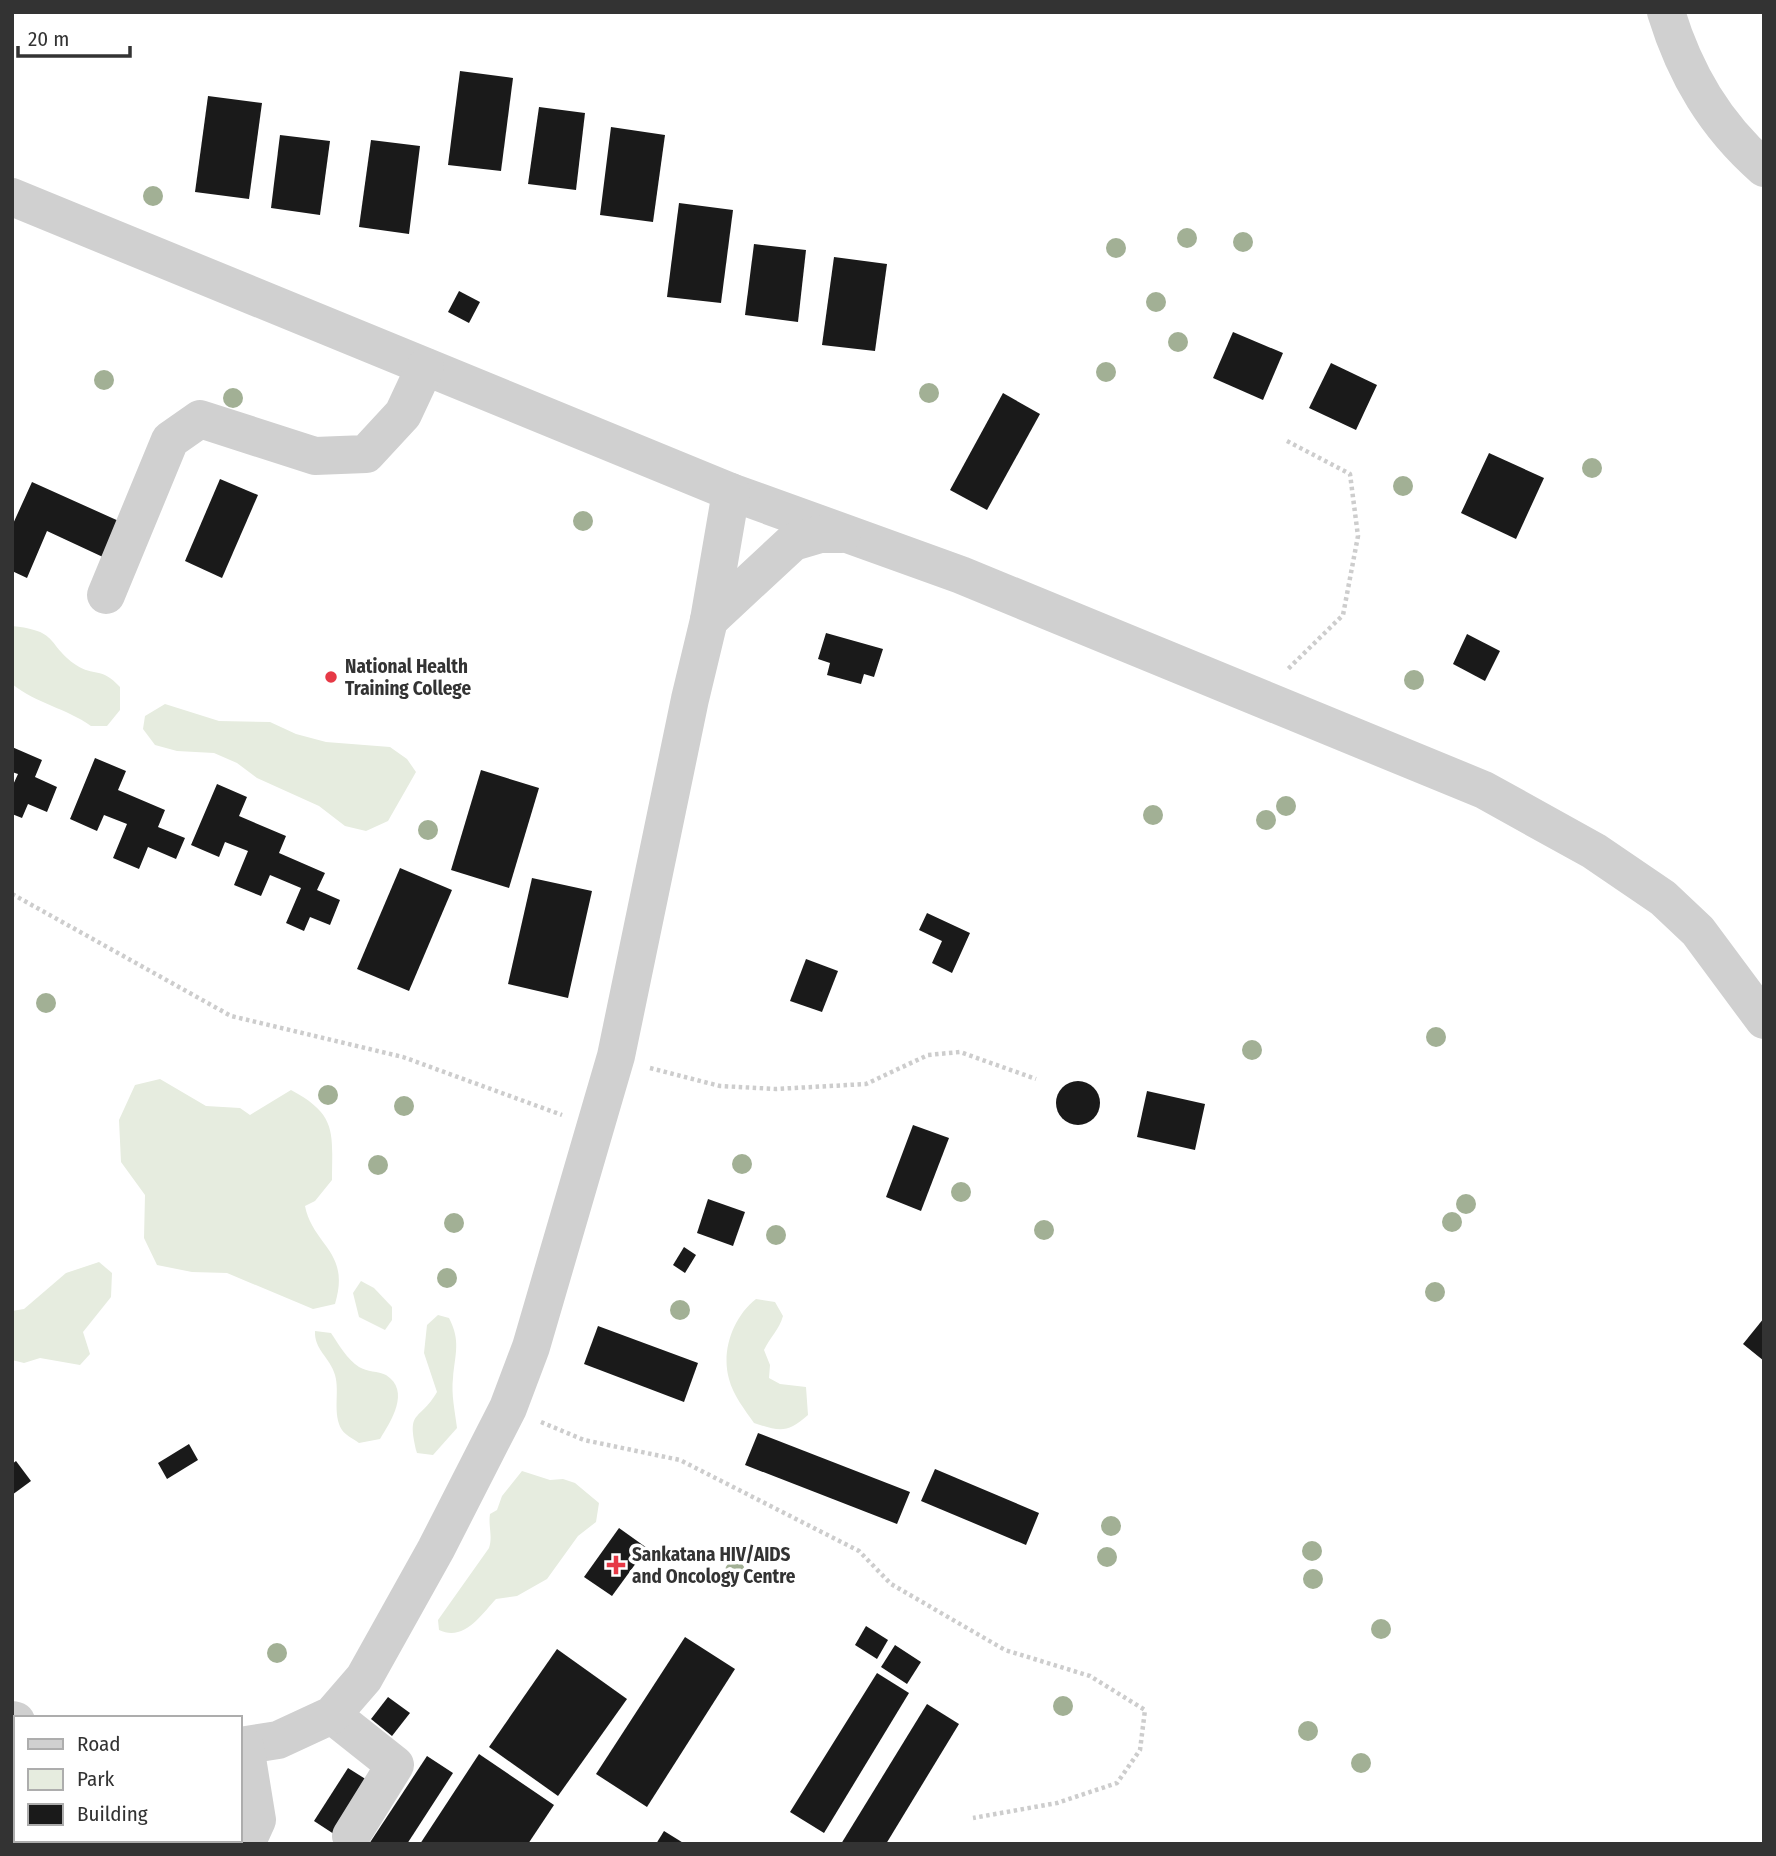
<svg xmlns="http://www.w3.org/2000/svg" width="1776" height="1856" font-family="'Fira Sans Condensed',sans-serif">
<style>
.green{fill:#e6ecdf}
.building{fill:#1a1a1a}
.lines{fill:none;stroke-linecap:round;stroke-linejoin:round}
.path{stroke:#cdcdcd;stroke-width:4.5;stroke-dasharray:3.5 3.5;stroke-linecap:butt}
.minor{stroke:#d0d0d0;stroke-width:38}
.tree{fill:#a2b095}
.poi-dot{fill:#e63946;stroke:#fff;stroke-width:2.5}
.labels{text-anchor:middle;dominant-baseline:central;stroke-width:7;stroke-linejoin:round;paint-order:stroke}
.poi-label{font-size:19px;font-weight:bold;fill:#333;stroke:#fff;text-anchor:start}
</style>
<rect width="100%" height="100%" fill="#fff"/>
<g class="green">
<path d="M12 626C60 631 46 644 76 665 94 677 101 666 120 687V710L107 726H91C66 708 37 704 12 684Z"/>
<path d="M165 704 219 721 270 722 296 734 326 742 390 747 407 759 416 772 388 821 366 831 345 826 319 806 257 778 237 763 214 753 177 751 155 745 143 729 145 716Z"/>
<path d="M160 1079 206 1106 240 1108 250 1115 291 1090C338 1115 332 1133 332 1180L315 1201 305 1206C313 1246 351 1251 335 1304L313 1309 227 1273 192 1272 157 1265 144 1238 145 1195 121 1162 119 1120 135 1085Z"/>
<path d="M99 1262 112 1273 111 1297 83 1332 90 1354 80 1365 40 1358 24 1363 12 1360V1311L24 1309 66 1273Z"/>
<path d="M361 1281 374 1288 392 1307V1320L385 1330 359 1317 353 1293Z"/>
<path d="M756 1299 775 1302 783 1316C779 1330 770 1337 764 1350L770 1365 769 1378 780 1384 806 1387 808 1415C787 1434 779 1431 754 1423 745 1410 733 1395 729 1379 721 1351 733 1317 756 1299Z"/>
<path d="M438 1315 449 1318C461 1341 455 1354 453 1378 451 1394 455 1412 457 1428L433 1455 417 1453C406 1408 419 1423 437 1392L424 1353 427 1325Z"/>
<path d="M315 1331 331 1333C339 1345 347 1359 359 1367 367 1372 378 1371 386 1375 411 1391 391 1421 380 1439L359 1443C354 1439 345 1435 342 1430 332 1414 340 1392 335 1375 330 1357 314 1350 315 1331Z"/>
<path d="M522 1471 550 1480 563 1479 575 1483 599 1503 596 1522 578 1536 547 1579 517 1596 496 1599C481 1615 464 1642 439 1630L438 1620 489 1548C493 1536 488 1526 490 1514L497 1510 502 1496Z"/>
</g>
<g class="building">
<path d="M460 71 513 78 501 171 448 165Z"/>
<path d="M208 96 262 103 249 199 195 192Z"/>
<path d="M539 107 585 113 576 190 528 184Z"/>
<path d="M611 127 665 135 653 222 600 215Z"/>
<path d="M280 135 330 141 320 215 271 208Z"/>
<path d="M371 140 420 146 409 234 359 227Z"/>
<path d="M679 203 733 210 721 303 667 297Z"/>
<path d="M754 244 806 250 798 322 745 315Z"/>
<path d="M834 257 887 264 875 351 822 345Z"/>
<path d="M459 291 480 302 469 323 448 312Z"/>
<path d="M1233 332 1283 353 1263 400 1213 378Z"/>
<path d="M1331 363 1377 385 1356 430 1309 408Z"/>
<path d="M1003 393 1040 414 987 510 950 490Z"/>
<path d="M1489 453 1544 478 1516 539 1461 513Z"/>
<path d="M220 479 258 495 222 578 185 561Z"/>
<path d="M32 482 121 522 105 558 47 531 27 578 12 571V526Z"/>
<path d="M826 633 883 649 874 677 864 674 861 684 827 675 830 663 818 659Z"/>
<path d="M1467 634 1500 651 1485 681 1453 664Z"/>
<path d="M12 747 42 760 35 777 57 787 47 812 28 804 22 818 12 814V787L18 774 12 772Z"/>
<path d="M95 758 126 771 118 790 165 810 158 827 185 838 176 859 148 847 139 869 113 858 127 824 104 815 97 831 70 819Z"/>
<path d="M481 770 539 788 509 888 451 870Z"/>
<path d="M217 784 247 797 239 816 286 836 279 853 325 873 317 890 340 900 330 925 310 917 304 931 286 923 301 888 270 875 261 896 234 885 248 851 225 842 219 857 191 845Z"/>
<path d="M400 868 452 890 409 991 357 969Z"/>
<path d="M532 878 592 891 568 998 508 984Z"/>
<path d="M927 913 970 933 952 973 932 963 942 941 919 930Z"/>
<path d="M806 959 838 971 822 1012 790 1001Z"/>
<circle cx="1078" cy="1103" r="22"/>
<path d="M1147 1091 1205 1104 1195 1150 1137 1137Z"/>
<path d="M913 1125 949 1138 921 1211 886 1197Z"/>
<path d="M708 1199 745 1212 733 1246 697 1233Z"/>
<path d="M684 1247 696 1255 685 1273 673 1265Z"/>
<path d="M1764 1318V1361L1743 1344Z"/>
<path d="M598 1326 698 1363 684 1402 584 1364Z"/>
<path d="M758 1433 910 1492 897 1524 745 1465Z"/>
<path d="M189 1444 198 1460 167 1479 158 1463Z"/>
<path d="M16 1461 31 1481 12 1495V1464Z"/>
<path d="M935 1469 1039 1513 1026 1545 921 1501Z"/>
<path d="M619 1528 647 1548 612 1596 584 1577Z"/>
<path d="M866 1626 888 1640 877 1659 855 1645Z"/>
<path d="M685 1637 735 1669 647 1807 596 1774Z"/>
<path d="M895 1645 921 1662 907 1684 881 1667Z"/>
<path d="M557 1649 627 1699 558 1796 489 1747Z"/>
<path d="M877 1673 909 1693 824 1833 790 1812Z"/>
<path d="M388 1697 410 1713 392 1736 371 1719Z"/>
<path d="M927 1704 959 1724 886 1844H841Z"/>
<path d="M479 1754 554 1805 528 1844H420Z"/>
<path d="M427 1756 453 1773 407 1844H369Z"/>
<path d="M348 1768 375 1785 340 1838 314 1821Z"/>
<path d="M664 1831 685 1844H656Z"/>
</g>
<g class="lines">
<g class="path">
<path d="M1287 441 1350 474 1358 536 1343 615 1288 669"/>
<path d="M12 894 231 1016 403 1057 562 1115"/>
<path d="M650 1068 720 1086 776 1089 866 1084 928 1055 960 1052 1036 1079"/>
<path d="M541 1422 584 1440 680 1460 859 1551 891 1584 1005 1650 1090 1676 1145 1710 1140 1750 1117 1783 1057 1803 973 1818"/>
</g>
<g class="minor">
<path d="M1666 12C1685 74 1715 125 1764 168"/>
<path d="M12 197 731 492 961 575 1484 790 1594 851 1663 898 1698 931 1764 1020"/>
<path d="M106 595 170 440 200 419 315 456 366 454 403 414 425 367"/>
<path d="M709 620 793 542 820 534H842"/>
<path d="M332 1715 395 1765 351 1836"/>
<path d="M12 1720 16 1721"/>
<path d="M240 1746 278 1740 332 1715 364 1678 436 1549 508 1408 531 1347 616 1056 690 699 709 620 731 492"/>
<path d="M245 1746 257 1820 246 1844"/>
</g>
</g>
<g class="tree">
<circle cx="153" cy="196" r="10"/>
<circle cx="1187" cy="238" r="10"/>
<circle cx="1243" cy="242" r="10"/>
<circle cx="1116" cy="248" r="10"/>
<circle cx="1156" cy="302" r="10"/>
<circle cx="1178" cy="342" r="10"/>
<circle cx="1106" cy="372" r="10"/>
<circle cx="104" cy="380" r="10"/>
<circle cx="929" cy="393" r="10"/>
<circle cx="233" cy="398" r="10"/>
<circle cx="1592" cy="468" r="10"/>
<circle cx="1403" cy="486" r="10"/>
<circle cx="583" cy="521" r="10"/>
<circle cx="1414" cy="680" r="10"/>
<circle cx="1286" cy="806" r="10"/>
<circle cx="1153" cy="815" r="10"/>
<circle cx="1266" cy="820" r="10"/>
<circle cx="428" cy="830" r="10"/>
<circle cx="46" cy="1003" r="10"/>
<circle cx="1436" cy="1037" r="10"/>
<circle cx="1252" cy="1050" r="10"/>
<circle cx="328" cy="1095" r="10"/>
<circle cx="404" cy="1106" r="10"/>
<circle cx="742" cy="1164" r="10"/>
<circle cx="378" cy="1165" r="10"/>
<circle cx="961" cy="1192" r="10"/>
<circle cx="1466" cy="1204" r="10"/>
<circle cx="1452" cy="1222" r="10"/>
<circle cx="454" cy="1223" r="10"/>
<circle cx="1044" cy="1230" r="10"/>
<circle cx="776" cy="1235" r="10"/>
<circle cx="447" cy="1278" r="10"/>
<circle cx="1435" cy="1292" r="10"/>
<circle cx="680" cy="1310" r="10"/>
<circle cx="1111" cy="1526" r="10"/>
<circle cx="1312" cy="1551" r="10"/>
<circle cx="1107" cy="1557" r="10"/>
<circle cx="735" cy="1571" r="10"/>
<circle cx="1313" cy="1579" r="10"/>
<circle cx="1381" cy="1629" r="10"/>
<circle cx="277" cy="1653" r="10"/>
<circle cx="1063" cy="1706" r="10"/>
<circle cx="1308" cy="1731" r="10"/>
<circle cx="1361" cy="1763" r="10"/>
</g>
<g class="poi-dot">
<circle cx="331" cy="677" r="7"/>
<path d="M612.5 1554.5h7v7h7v7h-7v7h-7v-7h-7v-7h7z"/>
</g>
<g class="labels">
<g class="poi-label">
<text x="345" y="666">National Health<tspan x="345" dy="22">Training College</tspan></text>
<text x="632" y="1554">Sankatana HIV/AIDS<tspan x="632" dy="22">and Oncology Centre</tspan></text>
</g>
</g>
<rect width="1776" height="1856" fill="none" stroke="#333333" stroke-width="28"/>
<rect x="14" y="1716" width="228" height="126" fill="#ffffff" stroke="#adadad" stroke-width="2"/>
<rect x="28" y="1739" width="35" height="10" fill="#d0d0d0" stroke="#adadad" stroke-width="2"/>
<text x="77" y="1751" font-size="21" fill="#333333">Road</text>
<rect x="28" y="1769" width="35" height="21" fill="#e6ecdf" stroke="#adadad" stroke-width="2"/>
<text x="77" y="1786" font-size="21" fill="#333333">Park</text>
<rect x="28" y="1804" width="35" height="21" fill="#1a1a1a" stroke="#adadad" stroke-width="2"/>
<text x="77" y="1821" font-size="21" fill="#333333">Building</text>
<path d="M18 46v10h112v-10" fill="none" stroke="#333333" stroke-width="3.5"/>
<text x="28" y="46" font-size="21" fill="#333333" stroke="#ffffff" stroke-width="5" paint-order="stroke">20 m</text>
</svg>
